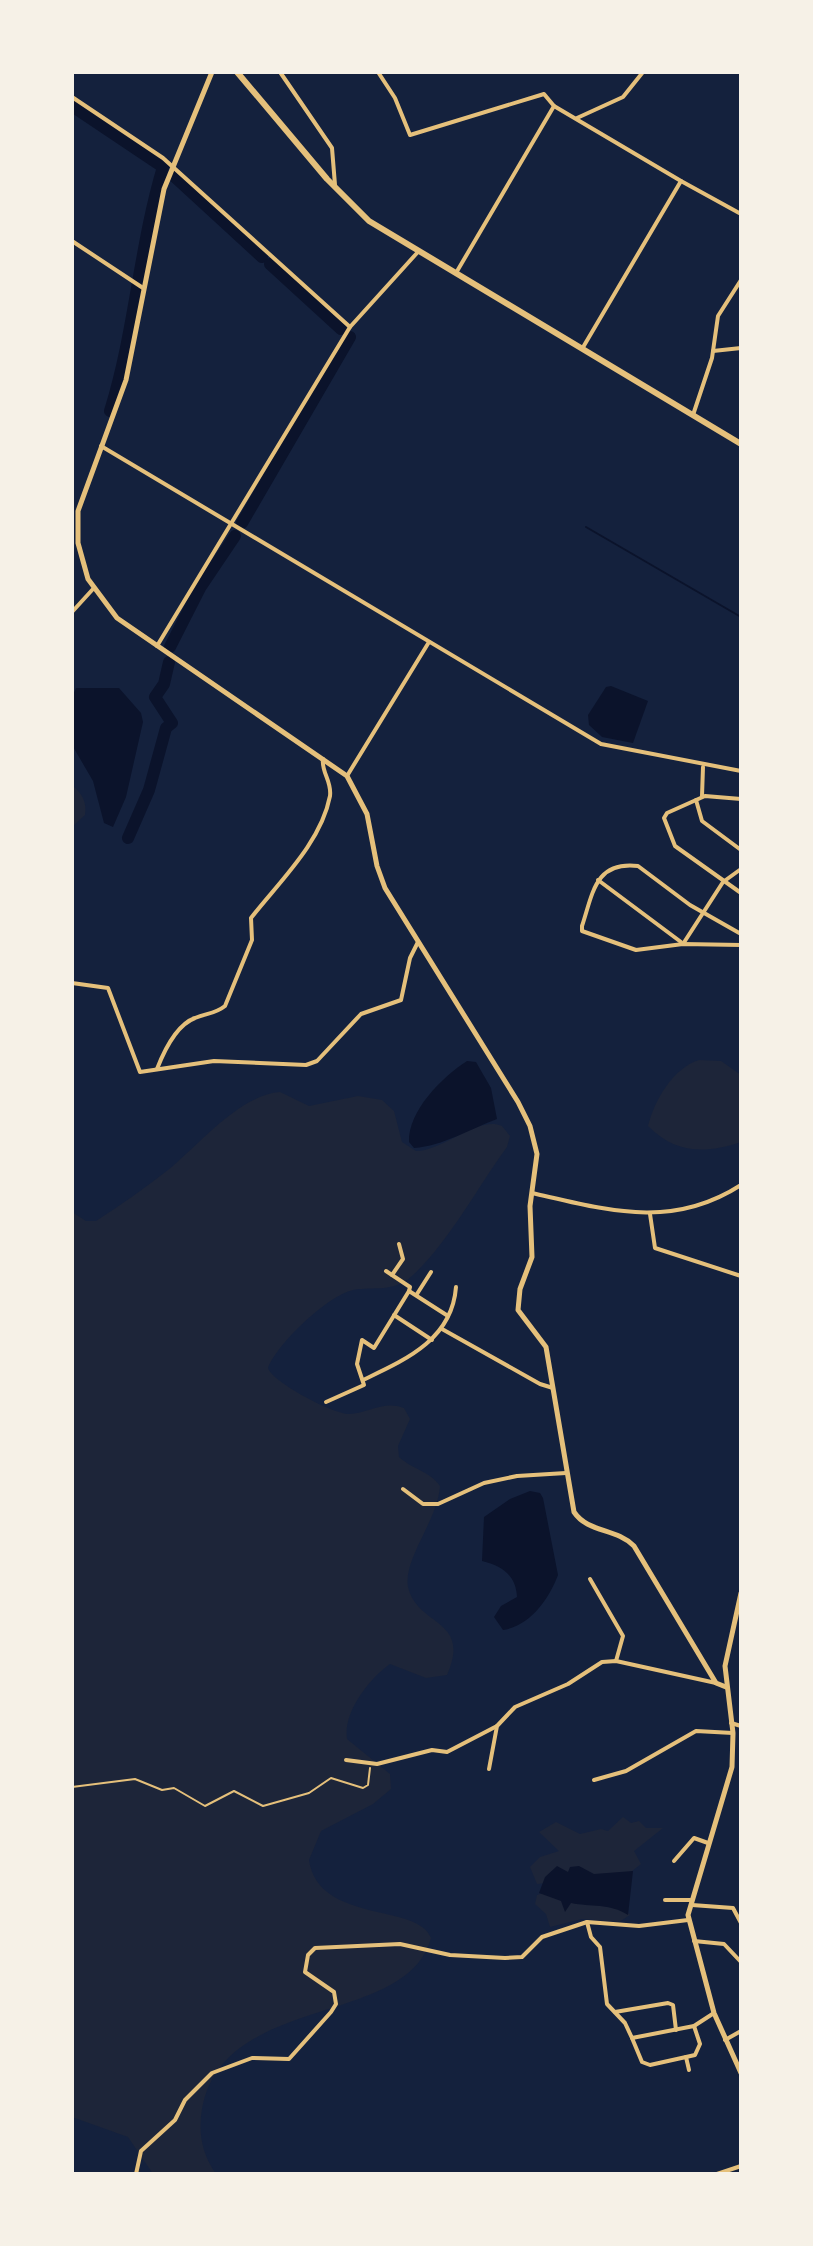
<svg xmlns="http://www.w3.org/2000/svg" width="813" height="2246" font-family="'Titillium Web',sans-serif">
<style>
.green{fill:#1d2539}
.water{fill:#0b132b}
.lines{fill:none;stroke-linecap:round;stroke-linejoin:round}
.stream{stroke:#0b132b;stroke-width:2}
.river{stroke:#0b132b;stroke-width:12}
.path{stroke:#e5c07b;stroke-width:2}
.minor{stroke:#e5c07b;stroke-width:4}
.tertiary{stroke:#e5c07b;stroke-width:5}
.secondary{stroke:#e5c07b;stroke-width:6}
</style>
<rect width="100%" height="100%" fill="#14213d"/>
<g class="green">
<path d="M72 785C82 794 87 801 85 815L72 827Z"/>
<path d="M699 1060 721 1061 741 1075V1142C705 1154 676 1154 648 1126 654 1101 673 1068 699 1060Z"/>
<path d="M280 1092 309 1106 358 1096 382 1100 394 1111 402 1142 416 1151C443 1151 479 1115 502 1126L510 1136 507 1147C477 1188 449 1242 412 1276 393 1293 375 1286 353 1290 327 1296 277 1344 268 1368 272 1382 333 1414 349 1414 369 1413 384 1400 404 1408L410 1419 398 1446 399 1457C412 1469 431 1472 440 1486 438 1520 403 1559 408 1587 417 1627 472 1618 447 1675L426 1678 390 1664C369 1679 343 1712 347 1739L390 1774 391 1789 373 1804 321 1831 309 1860C318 1924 419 1903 431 1938 407 2028 223 1992 202 2109 198 2133 202 2154 216 2174H153L128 2137 72 2117V1212L86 1221H96C121 1205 145 1188 168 1170 199 1145 239 1095 280 1092Z"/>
<path d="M623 1817 631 1823 639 1821 646 1828H663L634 1851 641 1864 627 1875 537 1884 530 1867 540 1857 559 1851 539 1832 556 1822 580 1834 601 1829 608 1831Z"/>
<path d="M543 1893C571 1901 598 1903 626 1911L630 1915 619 1922 582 1919 550 1927 546 1914 535 1904 537 1895Z"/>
</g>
<g class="water">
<path d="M611 686 648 701 633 743 602 737 589 725 588 715 606 687Z"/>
<path d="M76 688H119L141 713 143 722 126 797 113 827 104 823 93 781 72 745V697Z"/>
<path d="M467 1061 476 1062 491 1088 497 1119C470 1129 443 1146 414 1148L409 1142C408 1111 442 1077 467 1061Z"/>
<path d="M530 1491 540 1493 543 1498 558 1575C549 1599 530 1626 503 1630L494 1617 501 1606 517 1597C516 1575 502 1566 482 1561L484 1517 510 1499Z"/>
<path d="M557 1866 568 1872 570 1867 579 1866 594 1874 633 1871 628 1915C610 1903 590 1907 571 1903L565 1912 561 1901 539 1893 545 1877Z"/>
</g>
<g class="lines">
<path class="stream" d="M586 527 741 617"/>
<g class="river">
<path d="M72 106 163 167C139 247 135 331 110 411"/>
<path d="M175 177 262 257"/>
<path d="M270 264 341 329"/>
<path d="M242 523 350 337"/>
<path d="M170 647 200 588 235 536"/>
<path d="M128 838 149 790 166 728 172 723 155 697 164 684 169 662"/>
</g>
<path class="path" d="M72 1787 135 1779 162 1790 174 1788 205 1806 234 1791 263 1806 309 1793 331 1778 363 1788 368 1785 370 1768"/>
<g class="minor">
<path d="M280 72 332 148 335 185"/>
<path d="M378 72 395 98 410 135 544 94 554 106 681 181 582 349"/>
<path d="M72 97 163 158 350 327"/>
<path d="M577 118 623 97 643 72"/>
<path d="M681 181 741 214"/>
<path d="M72 241 143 288"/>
<path d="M456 273 554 106"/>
<path d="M713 351 741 348"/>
<path d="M693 415 712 358 718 316 741 280"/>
<path d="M101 446 601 744 741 771"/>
<path d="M72 612 93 589"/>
<path d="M157 646 350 327 417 253"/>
<path d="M347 776 429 642"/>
<path d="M702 796 703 767"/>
<path d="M741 799 705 796 667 813 664 818 675 846 741 893"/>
<path d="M696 800 702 821 741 850"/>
<path d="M598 880 681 942"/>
<path d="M741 934 690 905 638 866C595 861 593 893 582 926V931L636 950 683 944 741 945"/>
<path d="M683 944 723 882 741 869"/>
<path d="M72 983 108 988 140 1072 214 1061 306 1065 317 1061 361 1014 401 1000 410 958 418 942"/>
<path d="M157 1069C164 1051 176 1025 195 1018 207 1013 215 1014 225 1006L252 940 251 918C279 882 321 843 330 796 332 781 321 772 323 759"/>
<path d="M532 1193C607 1210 671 1230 741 1185"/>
<path d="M650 1214 655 1248 741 1276"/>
<path d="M386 1271 410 1287 409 1291"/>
<path d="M392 1275 403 1259 399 1244"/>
<path d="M417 1294 431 1272"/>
<path d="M394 1315 432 1340"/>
<path d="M442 1329 540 1384 553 1388"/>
<path d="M363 1380C405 1360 452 1340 456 1287"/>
<path d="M326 1402 364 1385 357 1364 362 1340 374 1348 409 1291 448 1316"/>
<path d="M403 1489 423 1504H438L484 1483 517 1476 566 1473"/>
<path d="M590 1579 623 1636 616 1661"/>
<path d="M731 1723 741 1726"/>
<path d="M346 1760 377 1764 432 1750 447 1752 497 1726"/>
<path d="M489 1769 497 1726 515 1707 568 1684 602 1662 616 1661 716 1683"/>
<path d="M594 1780 626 1771 696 1731 733 1733"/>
<path d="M674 1861 694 1838 708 1843"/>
<path d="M665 1900H690"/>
<path d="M692 1905 733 1908 741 1923"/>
<path d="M587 1922 591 1937 600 1947 607 2004 625 2023 632 2038 694 2026 714 2013"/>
<path d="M694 1941 724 1944 741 1962"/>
<path d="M615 2012 668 2003 673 2005 676 2030"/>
<path d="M632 2038 642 2062 650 2065 695 2055 700 2044 694 2026"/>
<path d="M725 2040 741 2031"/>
<path d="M686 2057 689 2070"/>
<path d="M136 2174 141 2151 175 2120 185 2100 212 2073 252 2058 289 2059 331 2012 336 2004 334 1992 305 1972 308 1955 315 1948 400 1944 450 1955 505 1958 522 1957 542 1937 587 1922 639 1926 688 1920"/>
<path d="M717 2174 741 2166"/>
</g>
<g class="tertiary">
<path d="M212 72 164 189 126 380 78 511V543L88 579 117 618 347 776 367 814 377 866 385 888 518 1102 530 1126 537 1154 530 1206 532 1257 520 1289 518 1310 546 1347 574 1512C588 1533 616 1528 634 1546L716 1683 726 1687"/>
<path d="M741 1593 725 1666 733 1733 732 1767 688 1915 714 2013 741 2073"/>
</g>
<path class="secondary" d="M237 72 327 179 369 221 741 444"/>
</g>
<rect width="813" height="2246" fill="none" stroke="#f6f1e7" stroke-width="148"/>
</svg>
